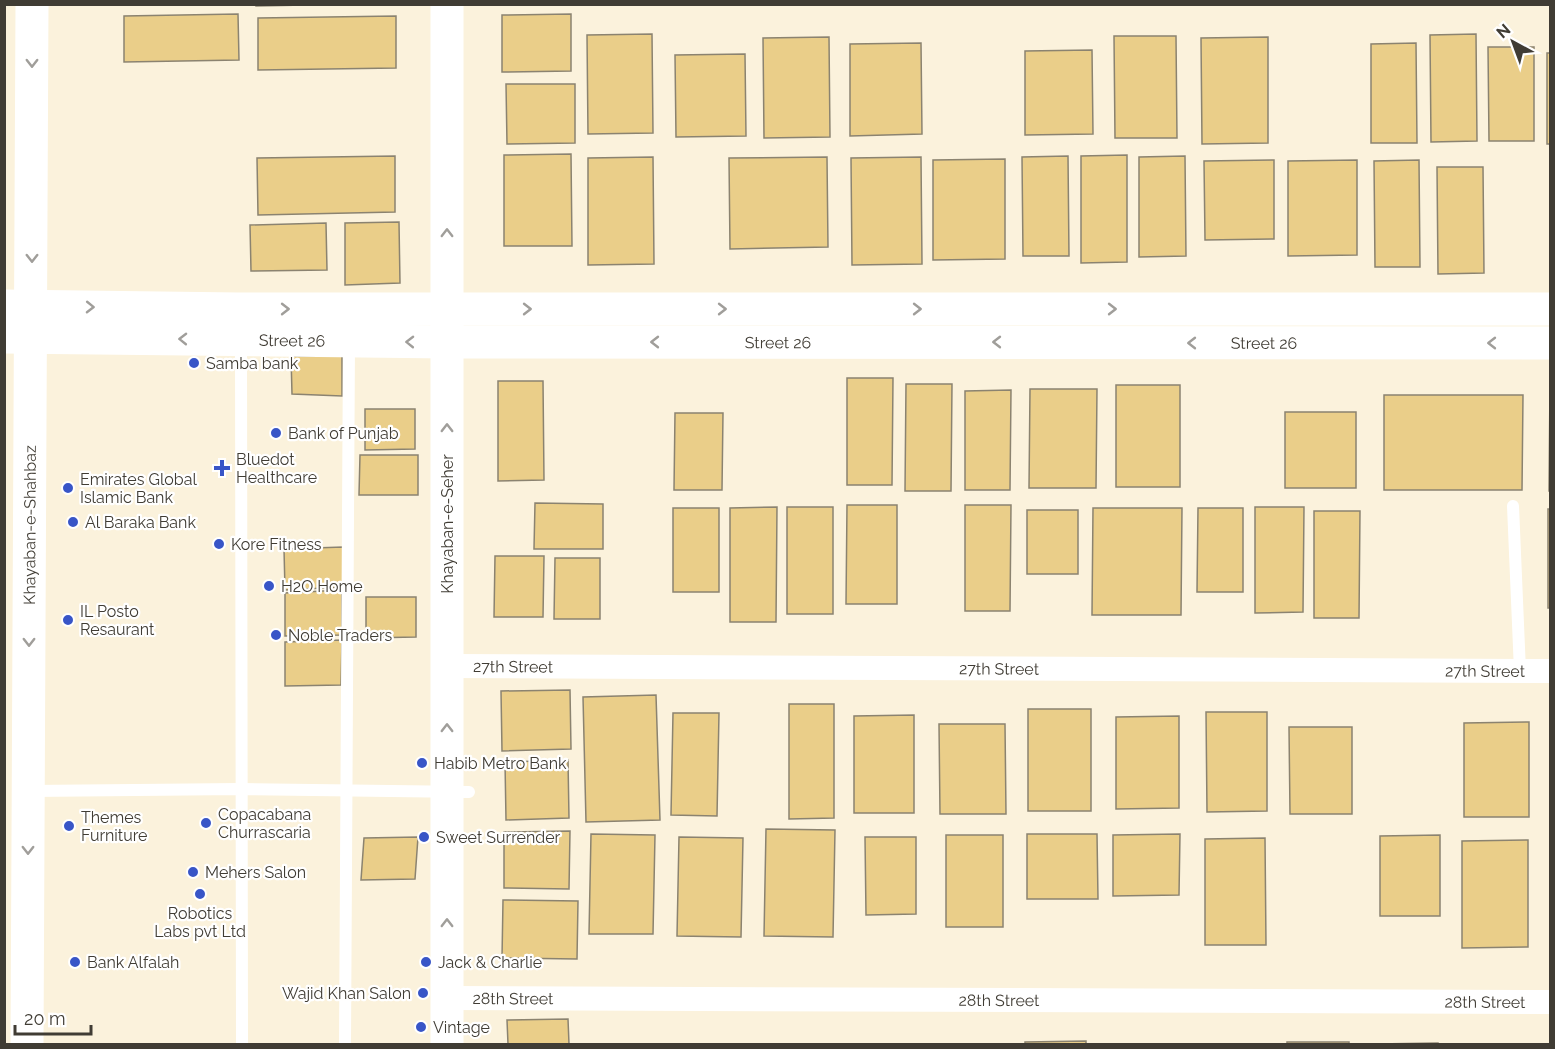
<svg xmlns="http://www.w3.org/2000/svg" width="1555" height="1049" font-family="Raleway,sans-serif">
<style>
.building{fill:#eace89;stroke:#8b8370;stroke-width:1.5}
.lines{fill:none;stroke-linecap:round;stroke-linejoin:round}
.lane{stroke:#fff;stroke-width:12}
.street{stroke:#fff;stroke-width:24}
.secondary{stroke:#fff;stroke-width:33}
.oneway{stroke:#a09e9a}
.poi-dot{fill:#3855c7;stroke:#fff;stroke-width:2}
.labels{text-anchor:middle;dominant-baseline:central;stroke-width:4.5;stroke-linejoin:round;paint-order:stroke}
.street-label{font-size:16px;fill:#403c34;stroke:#fff}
.poi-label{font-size:16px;fill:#403c34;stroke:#fff;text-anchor:start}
</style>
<rect width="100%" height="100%" fill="#fbf2dc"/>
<g class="building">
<path d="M256 4H358L256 6Z"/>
<path d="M238 14 239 60 124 62V16Z"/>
<path d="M571 14V71L502 72V15Z"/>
<path d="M396 16V68L258 70V18Z"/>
<path d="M652 34 653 133 588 134 587 35Z"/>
<path d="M1476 34 1477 141 1431 142 1430 35Z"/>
<path d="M1114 36H1176L1177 138H1115Z"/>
<path d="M829 37 830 137 764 138 763 38Z"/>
<path d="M1268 37V143L1202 144 1201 38Z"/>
<path d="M921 43 922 134 850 136V44Z"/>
<path d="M1416 43 1417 143H1371V44Z"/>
<path d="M1488 47H1534V141H1489Z"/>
<path d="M1092 50 1093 134 1025 135V51Z"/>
<rect x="1547" y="53" width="3" height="91"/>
<path d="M745 54 746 136 676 137 675 55Z"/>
<path d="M506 84H575V143L507 144Z"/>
<path d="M571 154 572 246H504V155Z"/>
<path d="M1127 155V262L1081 263V156Z"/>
<path d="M395 156V212L258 215 257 158Z"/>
<path d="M1068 156 1069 256H1023L1022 157Z"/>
<path d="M1185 156 1186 256 1139 257V157Z"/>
<path d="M653 157 654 264 588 265V158Z"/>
<path d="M827 157 828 247 730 249 729 158Z"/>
<path d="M921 157 922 264 852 265 851 158Z"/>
<path d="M1005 159V259L933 260V160Z"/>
<path d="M1274 160V239L1205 240 1204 161Z"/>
<path d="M1357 160V255L1288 256V161Z"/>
<path d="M1419 160 1420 267H1375L1374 161Z"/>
<path d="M1437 167H1483L1484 273 1438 274Z"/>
<path d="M399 222 400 283 345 285V223Z"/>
<path d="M326 223 327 270 251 271 250 225Z"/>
<path d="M291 356H342V396L292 394Z"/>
<path d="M847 378H893L892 485H847Z"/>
<path d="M498 381H543L544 480 498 481Z"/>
<path d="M906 384H952L951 491H905Z"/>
<path d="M1550 384V491H1549Z"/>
<rect x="1116" y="385" width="64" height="102"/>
<path d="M1030 389H1097L1096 488H1029Z"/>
<path d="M1011 390 1010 490H965V391Z"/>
<path d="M1384 395H1523L1522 490H1384Z"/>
<path d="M365 409H415V449L365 450Z"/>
<rect x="1285" y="412" width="71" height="76"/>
<path d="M675 413H723L722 490H674Z"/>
<path d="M360 455H418V495H359Z"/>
<path d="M535 503 603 504V549H534Z"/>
<path d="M847 505H897V604H846Z"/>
<path d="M965 505H1011L1010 611H965Z"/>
<path d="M777 507 776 622H730V508Z"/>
<rect x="787" y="507" width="46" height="107"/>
<path d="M1255 507H1304L1303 612 1255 613Z"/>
<rect x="673" y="508" width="46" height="84"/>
<path d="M1093 508H1182L1181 615H1092Z"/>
<path d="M1198 508H1243V592H1197Z"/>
<rect x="1548" y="509" width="2" height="99"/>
<rect x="1027" y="510" width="51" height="64"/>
<path d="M1314 511H1360L1359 618H1314Z"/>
<path d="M343 547 344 587 285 590 284 549Z"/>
<path d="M495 556H544L543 617H494Z"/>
<path d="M555 558H600V619H554Z"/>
<path d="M342 590V635L285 636V593Z"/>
<path d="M366 597H416V637L366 638Z"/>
<path d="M342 640 341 685 285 686V642Z"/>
<path d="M570 690 571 749 502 751 501 691Z"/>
<path d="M656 695 660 820 586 822 583 697Z"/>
<path d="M789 704H834V818L789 819Z"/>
<rect x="1028" y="709" width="63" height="102"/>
<path d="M1206 712H1267V811L1207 812Z"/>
<path d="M673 713H719L717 816 671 815Z"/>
<path d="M914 715V813H854V716Z"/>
<path d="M1179 716V808L1116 809V717Z"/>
<path d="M1529 722V817H1464V723Z"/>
<path d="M939 724H1005L1006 814H940Z"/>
<path d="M1289 727H1352V814H1290Z"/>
<path d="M568 760 569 818 506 820 505 762Z"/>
<path d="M766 829 835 830 833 937 764 936Z"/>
<path d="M570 831 569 889 504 888V832Z"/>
<path d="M591 834 655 835 653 934H589Z"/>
<path d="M1027 834H1097L1098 899H1027Z"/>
<path d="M1180 834 1179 895 1113 896V835Z"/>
<rect x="946" y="835" width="57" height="92"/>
<path d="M1440 835V916H1380V836Z"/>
<path d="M418 837 415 879 361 880 364 838Z"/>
<path d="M679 837 743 838 741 937 677 936Z"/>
<path d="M865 837H916V914L866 915Z"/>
<path d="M1265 838 1266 945H1205V839Z"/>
<path d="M1528 840V947L1462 948V841Z"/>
<path d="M503 900 578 901 577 959 502 958Z"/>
<path d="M568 1019 569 1044H508L507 1020Z"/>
<path d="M1086 1041V1044H1025V1042Z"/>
<rect x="1287" y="1042" width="62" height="2"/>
<path d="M1438 1043V1044H1375Z"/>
</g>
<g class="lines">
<g class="lane">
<path d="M241 341 242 1044"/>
<path d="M1513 506 1520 671"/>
<path d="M29 791 241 789 469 792"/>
<path d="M345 1044 349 342"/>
</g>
<g class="street">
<path id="s1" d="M447 666 1550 671"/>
<path id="s2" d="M447 998 1550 1002"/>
</g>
<g class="secondary">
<path d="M447 4V1044"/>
<path d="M4 306 239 309H1550"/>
<path id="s3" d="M4 337 447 342 1550 343"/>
<path id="s4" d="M27 1044 32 4"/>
</g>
</g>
<defs><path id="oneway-chevron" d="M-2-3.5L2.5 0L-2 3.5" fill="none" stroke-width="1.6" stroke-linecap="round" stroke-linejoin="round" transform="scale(1.5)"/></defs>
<g class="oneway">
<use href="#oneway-chevron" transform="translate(32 63) rotate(90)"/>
<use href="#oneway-chevron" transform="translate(447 233) rotate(-90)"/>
<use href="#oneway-chevron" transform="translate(32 258) rotate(90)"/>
<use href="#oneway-chevron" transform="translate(90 307) rotate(1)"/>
<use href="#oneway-chevron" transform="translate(285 309)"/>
<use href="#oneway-chevron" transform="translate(527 309)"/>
<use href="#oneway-chevron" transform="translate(722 309)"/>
<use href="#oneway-chevron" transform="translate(917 309)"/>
<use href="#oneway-chevron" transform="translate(1112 309)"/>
<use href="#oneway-chevron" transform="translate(183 339) rotate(-179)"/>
<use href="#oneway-chevron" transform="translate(410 342) rotate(-179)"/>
<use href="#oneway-chevron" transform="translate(655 342) rotate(-180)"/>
<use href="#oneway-chevron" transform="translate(997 342) rotate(-180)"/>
<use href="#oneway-chevron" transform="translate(1192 343) rotate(-180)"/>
<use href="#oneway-chevron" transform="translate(1492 343) rotate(-180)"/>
<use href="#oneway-chevron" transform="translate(447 428) rotate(-90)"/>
<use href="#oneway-chevron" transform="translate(29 642) rotate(90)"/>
<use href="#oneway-chevron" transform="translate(447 728) rotate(-90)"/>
<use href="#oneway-chevron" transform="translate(28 850) rotate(90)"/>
<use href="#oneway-chevron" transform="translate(447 923) rotate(-90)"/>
</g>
<g class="poi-dot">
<circle cx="194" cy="363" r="6"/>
<circle cx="276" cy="433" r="6"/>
<path d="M219 459h6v6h6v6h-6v6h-6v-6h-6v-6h6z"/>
<circle cx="68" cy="488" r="6"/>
<circle cx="73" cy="522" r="6"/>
<circle cx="219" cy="544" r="6"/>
<circle cx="269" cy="586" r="6"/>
<circle cx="68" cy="620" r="6"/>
<circle cx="276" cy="635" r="6"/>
<circle cx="422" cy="763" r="6"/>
<circle cx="206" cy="823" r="6"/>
<circle cx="69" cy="826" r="6"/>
<circle cx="424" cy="837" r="6"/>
<circle cx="193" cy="872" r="6"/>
<circle cx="200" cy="894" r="6"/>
<circle cx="75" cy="962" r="6"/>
<circle cx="426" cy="962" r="6"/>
<circle cx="423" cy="993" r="6"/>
<circle cx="421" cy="1027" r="6"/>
</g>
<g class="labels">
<g class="street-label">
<text stroke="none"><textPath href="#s3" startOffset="288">Street 26</textPath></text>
<text stroke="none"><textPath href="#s3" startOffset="774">Street 26</textPath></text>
<text stroke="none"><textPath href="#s3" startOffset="1260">Street 26</textPath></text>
<text transform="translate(447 524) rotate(-90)">Khayaban-e-Seher</text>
<text stroke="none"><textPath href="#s4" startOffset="519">Khayaban-e-Shahbaz</textPath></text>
<text stroke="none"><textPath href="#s1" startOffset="66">27th Street</textPath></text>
<text stroke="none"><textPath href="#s1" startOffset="552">27th Street</textPath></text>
<text stroke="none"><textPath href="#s1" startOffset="1038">27th Street</textPath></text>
<text stroke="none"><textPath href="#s2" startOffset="66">28th Street</textPath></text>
<text stroke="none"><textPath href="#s2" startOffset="552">28th Street</textPath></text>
<text stroke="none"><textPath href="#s2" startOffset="1038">28th Street</textPath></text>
</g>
<g class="poi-label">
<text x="206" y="363">Samba bank</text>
<text x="288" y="433">Bank of Punjab</text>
<text x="236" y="459">Bluedot<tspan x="236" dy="18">Healthcare</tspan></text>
<text x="80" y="479">Emirates Global<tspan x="80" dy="18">Islamic Bank</tspan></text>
<text x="85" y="522">Al Baraka Bank</text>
<text x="231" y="544">Kore Fitness</text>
<text x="281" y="586">H2O Home</text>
<text x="80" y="611">IL Posto<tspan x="80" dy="18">Resaurant</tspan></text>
<text x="288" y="635">Noble Traders</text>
<text x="434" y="763">Habib Metro Bank</text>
<text x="218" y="814">Copacabana<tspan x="218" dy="18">Churrascaria</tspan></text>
<text x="81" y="817">Themes<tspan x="81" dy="18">Furniture</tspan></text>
<text x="436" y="837">Sweet Surrender</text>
<text x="205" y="872">Mehers Salon</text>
<text x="200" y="913" text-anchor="middle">Robotics<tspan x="200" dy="18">Labs pvt Ltd</tspan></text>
<text x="87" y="962">Bank Alfalah</text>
<text x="438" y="962">Jack &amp; Charlie</text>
<text x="411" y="993" text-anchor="end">Wajid Khan Salon</text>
<text x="433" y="1027">Vintage</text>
</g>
</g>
<rect width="1555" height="1049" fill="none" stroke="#403c34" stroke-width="12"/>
<g transform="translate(1513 42) rotate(319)" stroke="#ffffff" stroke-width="4.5" paint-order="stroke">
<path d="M0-4.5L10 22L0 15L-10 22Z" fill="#403c34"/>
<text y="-9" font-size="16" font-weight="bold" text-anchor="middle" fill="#403c34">N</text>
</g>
<path d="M15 1025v9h76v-9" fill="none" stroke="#403c34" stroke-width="3"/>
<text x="24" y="1025" font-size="18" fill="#403c34" stroke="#ffffff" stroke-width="4.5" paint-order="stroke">20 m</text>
</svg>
